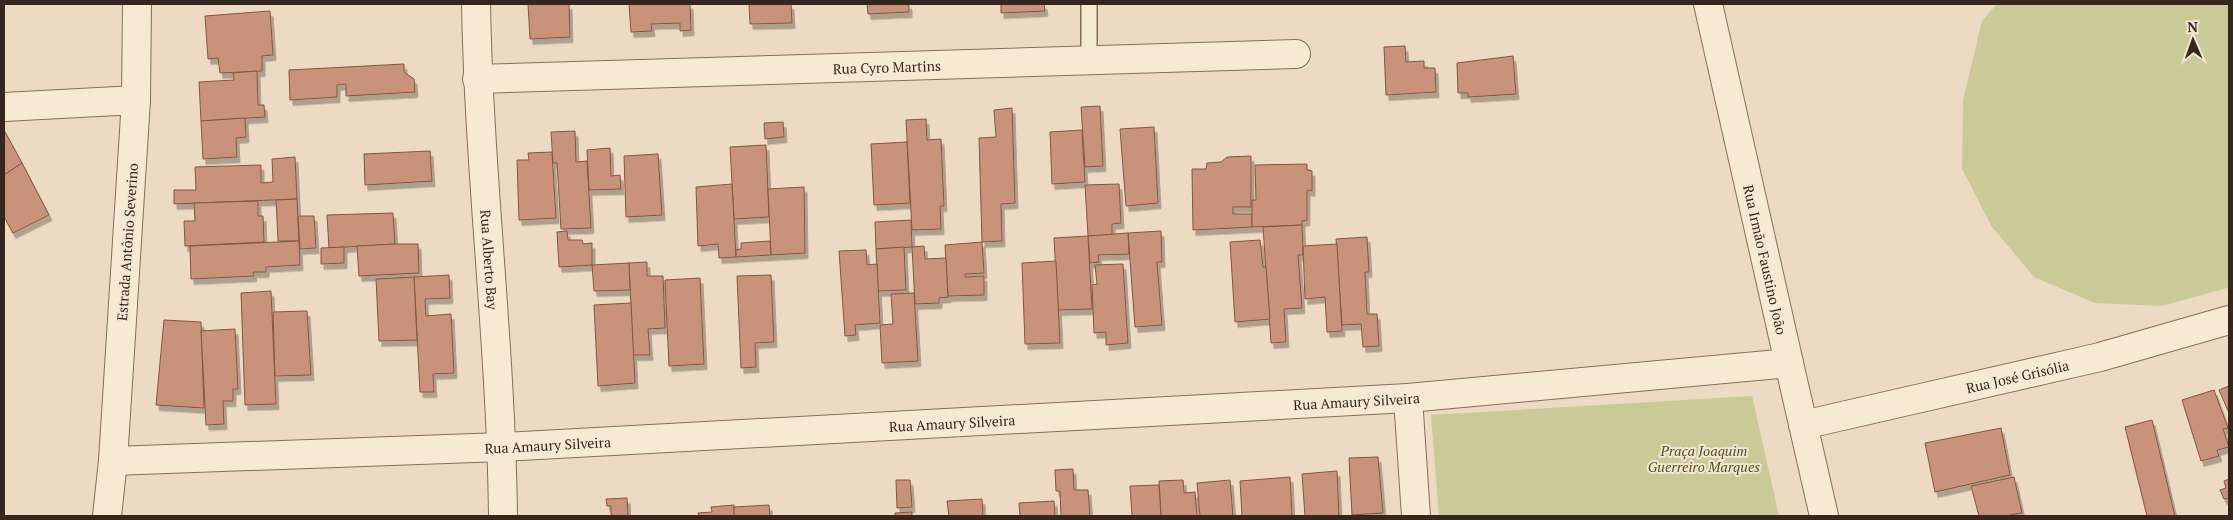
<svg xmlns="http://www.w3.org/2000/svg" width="2233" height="520" font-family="'PT Serif',serif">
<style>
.green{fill:#c9ca97}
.building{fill:#c9927a;stroke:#845441;filter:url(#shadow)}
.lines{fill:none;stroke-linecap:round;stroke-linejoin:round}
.service-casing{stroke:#866d5a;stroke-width:18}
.minor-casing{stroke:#866d5a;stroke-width:30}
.tertiary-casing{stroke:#866d5a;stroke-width:30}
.service{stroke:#f7ead5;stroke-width:15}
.minor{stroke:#f7ead5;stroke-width:28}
.tertiary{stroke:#f7ead5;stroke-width:28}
.labels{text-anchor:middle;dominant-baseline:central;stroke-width:4;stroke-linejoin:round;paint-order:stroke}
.street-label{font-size:14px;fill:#36271e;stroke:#f4e6d2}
.park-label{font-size:14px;font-style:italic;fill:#4b5225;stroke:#f4e6d2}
</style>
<defs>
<filter id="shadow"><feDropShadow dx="3" dy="5.5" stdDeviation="0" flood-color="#0004"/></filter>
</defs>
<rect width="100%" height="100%" fill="#ecdbc2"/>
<g class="green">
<path d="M1997 4H2229V286L2227 288 2162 306 2095 303 2034 277 1992 227 1962 169 1963 100 1982 21Z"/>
<path d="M1752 396 1779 516H1439L1431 415Z"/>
</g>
<g class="building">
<path d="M528 4H569L570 37 530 39Z"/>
<path d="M629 4H690L691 30 680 31V23L651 24 652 31 631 32Z"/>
<path d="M749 4H791L792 23 750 24Z"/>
<path d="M867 4H909V12L868 14Z"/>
<path d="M1001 4H1044L1045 11 1001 13Z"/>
<path d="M270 11 273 55 262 56V71L220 73 218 58 208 59 205 16Z"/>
<path d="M1405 46 1406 62 1424 61V68H1435L1436 92 1386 95 1384 47Z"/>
<path d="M1513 56 1516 94 1468 97V93H1458L1457 63Z"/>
<path d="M404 64V72L414 79 415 92 346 96V84L337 85V97L290 100 289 70Z"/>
<path d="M257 71 258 105H264L265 117 201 121 199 82 234 80 233 73Z"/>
<path d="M1100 106 1103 166 1085 167 1081 107Z"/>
<path d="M1012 108 1015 203 1001 204 1002 241 982 242 979 138 996 137 994 110Z"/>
<path d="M245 118 246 137 236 138 237 157 203 159 201 121Z"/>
<path d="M926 119 927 140 941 139 944 206H940L941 229 912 230 906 120Z"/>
<path d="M783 122 784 137 765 139 764 123Z"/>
<path d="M1154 127 1158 203 1126 206 1120 129Z"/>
<path d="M4 130 22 163 4 175Z"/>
<path d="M1082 130 1085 182 1052 184 1050 132Z"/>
<path d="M575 131 576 162 587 161 591 228 561 229 557 163H553L551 132Z"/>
<path d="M907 142 910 203 874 205 871 144Z"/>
<path d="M766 145 769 217 734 219 730 147Z"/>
<path d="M610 148 611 176 620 175 621 189 589 190 587 150Z"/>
<path d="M430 151 432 181 365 185 364 154Z"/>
<path d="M552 152 556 218 519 220 517 160H529L528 153Z"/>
<path d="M658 154 662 215 626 217 624 156Z"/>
<path d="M1251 156V207H1233V214H1252V227L1193 230 1192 169H1206L1207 163 1221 162 1227 157Z"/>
<path d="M295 157 297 199 174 204V190H196L195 167 261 165V183L273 182 272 159Z"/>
<path d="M22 163 49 215 13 233 4 217V175Z"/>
<path d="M1307 164V170L1312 171V191L1307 190V220L1302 221V225L1252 227V200H1256L1255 165Z"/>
<path d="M732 184 736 257 719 258 718 244 698 246 696 187Z"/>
<path d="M1119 184 1121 223 1112 224V235L1088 236 1085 185Z"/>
<path d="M804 187 805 253 771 255 768 189Z"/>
<path d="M297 199 299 241H278L276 200Z"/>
<path d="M258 201V216H263L264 242 185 246 184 221H195L194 203Z"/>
<path d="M393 213 395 244 329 248 327 215Z"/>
<path d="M298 216H314L316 248 300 249Z"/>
<path d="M911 220 912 247 876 249 875 222Z"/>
<path d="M1302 225 1303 255H1298L1302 308 1284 309 1286 342 1271 343 1263 227Z"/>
<path d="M567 231 568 240H582L583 244 592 243V265L559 267 557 232Z"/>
<path d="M1161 231 1162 262H1157L1162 325 1135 327 1128 233Z"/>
<path d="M1128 233 1129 254 1098 255 1099 262 1090 263 1088 236Z"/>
<path d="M1088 236 1092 309 1058 310 1054 238Z"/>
<path d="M1367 237 1369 272H1365L1367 314H1377L1379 346 1363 347 1361 324 1342 325 1336 239Z"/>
<path d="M1260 240 1263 267H1266L1270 319 1235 322 1230 242Z"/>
<path d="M299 241 300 265 266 267V272H253L254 276 191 279 190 246Z"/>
<path d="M770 241 771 255 736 257V250L741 249V243Z"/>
<path d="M982 242 984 273 965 274V277L984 276V295L948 296 945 245Z"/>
<path d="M395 244H418L419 273 359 276 357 246Z"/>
<path d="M1337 244 1342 331 1327 332 1325 297 1305 299 1303 246Z"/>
<path d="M924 246 925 259 946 258 948 297 939 298V303L915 304 912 247Z"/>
<path d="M344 247V263L321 264V248Z"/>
<path d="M904 247 906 290 878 291 876 249Z"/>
<path d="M866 250 867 265 877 264 880 323 855 325 856 335 845 336 839 251Z"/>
<path d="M1056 261 1060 343 1025 344 1022 263Z"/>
<path d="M647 262V276H663L665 328 648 329 650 355H633L629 263Z"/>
<path d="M629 263 630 290 594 291 592 265Z"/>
<path d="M1123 264 1128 343 1106 345V332L1094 333 1092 285 1097 284 1095 265Z"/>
<path d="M449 275 450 298 425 299 426 316 451 314 454 373 433 374 434 392H420L414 277Z"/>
<path d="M771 275 774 342 755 343 756 367 741 368 737 276Z"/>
<path d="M414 277 417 340 379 341 376 279Z"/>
<path d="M700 278 704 364 669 366 665 280Z"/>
<path d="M271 291 276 404 245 405 241 293Z"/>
<path d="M914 293 918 361 882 363 880 325 893 324 891 294Z"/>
<path d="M631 303 635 383 598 386 594 305Z"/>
<path d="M307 311 311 375 275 376 273 312Z"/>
<path d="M164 320 201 322 204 408 156 405Z"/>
<path d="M235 329 238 389H233V401H223L224 424 206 425 201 331Z"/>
<path d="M2229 386V413L2219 390Z"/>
<path d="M2214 390 2228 428 2223 429 2229 447 2217 450 2219 456 2201 461 2182 400Z"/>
<path d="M2152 420 2175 516H2147L2125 427Z"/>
<path d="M2001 428 2010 475 1935 492 1925 443Z"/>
<path d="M1378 457 1383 513 1352 515 1349 458Z"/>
<path d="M1073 469 1074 490H1088L1090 516H1061L1060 491H1056L1055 470Z"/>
<path d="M1337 471 1339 516H1305L1302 474Z"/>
<path d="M1290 477 1292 516H1242L1240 481Z"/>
<path d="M2014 477 2022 513 2005 516H1979L1971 486Z"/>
<path d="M2229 479V498L2224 499 2220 490 2226 488 2224 481Z"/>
<path d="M896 480H910L912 507 897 508Z"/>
<path d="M1183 480 1184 493 1195 492 1197 516H1161L1159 481Z"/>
<path d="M1230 480 1233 516H1200L1197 483Z"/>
<path d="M1159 485 1161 516H1132L1130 486Z"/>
<path d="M627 498 628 516H611V506H607L606 499Z"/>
<path d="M982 499 983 516H949L947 501Z"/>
<path d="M1054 501 1055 516H1020L1019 503Z"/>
<path d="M734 505V516H699L698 513 712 512 711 507Z"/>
<path d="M769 505 770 516H734V507Z"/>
<path d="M912 512V516H895V513Z"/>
</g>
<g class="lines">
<g class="service-casing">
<path id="service" d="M1089 4V60"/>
</g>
<g class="minor-casing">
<g id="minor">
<path id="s1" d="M476 4C479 175 501 345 503 516"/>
<path id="s2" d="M1708 4 1789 363"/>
<path id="s3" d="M477 79 1296 54"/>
<path d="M136 100 137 4"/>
<path d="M1408 398 1416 516"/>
<path id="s4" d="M1803 425 2100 357 2229 320"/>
</g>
</g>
<g class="tertiary-casing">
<g id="tertiary">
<path d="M4 107 136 100 113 461 107 516"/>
<path id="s5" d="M113 461 502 447 1408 398 1789 363 1824 516"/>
</g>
</g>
<use href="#service" class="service"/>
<use href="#minor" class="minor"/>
<use href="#tertiary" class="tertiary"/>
</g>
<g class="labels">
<g class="street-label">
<text stroke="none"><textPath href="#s3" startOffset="410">Rua Cyro Martins</textPath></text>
<text transform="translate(127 242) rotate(-86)">Estrada Antônio Severino</text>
<text stroke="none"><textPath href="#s1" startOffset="256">Rua Alberto Bay</textPath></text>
<text stroke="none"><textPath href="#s2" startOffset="262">Rua Irmão Faustino João</textPath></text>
<text stroke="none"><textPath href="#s4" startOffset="220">Rua José Grisólia</textPath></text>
<text stroke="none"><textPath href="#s5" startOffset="1245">Rua Amaury Silveira</textPath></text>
<text stroke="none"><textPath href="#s5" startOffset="840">Rua Amaury Silveira</textPath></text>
<text stroke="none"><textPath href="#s5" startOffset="435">Rua Amaury Silveira</textPath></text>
</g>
<g class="park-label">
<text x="1704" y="450">Praça Joaquim<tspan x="1704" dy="16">Guerreiro Marques</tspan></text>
</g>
</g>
<rect width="2233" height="520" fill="none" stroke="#36271e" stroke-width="10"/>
<g transform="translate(2193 40) rotate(358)" stroke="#f4e6d2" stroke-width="4" paint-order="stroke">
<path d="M0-4L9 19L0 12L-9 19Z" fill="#36271e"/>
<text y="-8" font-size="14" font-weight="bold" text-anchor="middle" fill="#36271e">N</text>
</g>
</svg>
